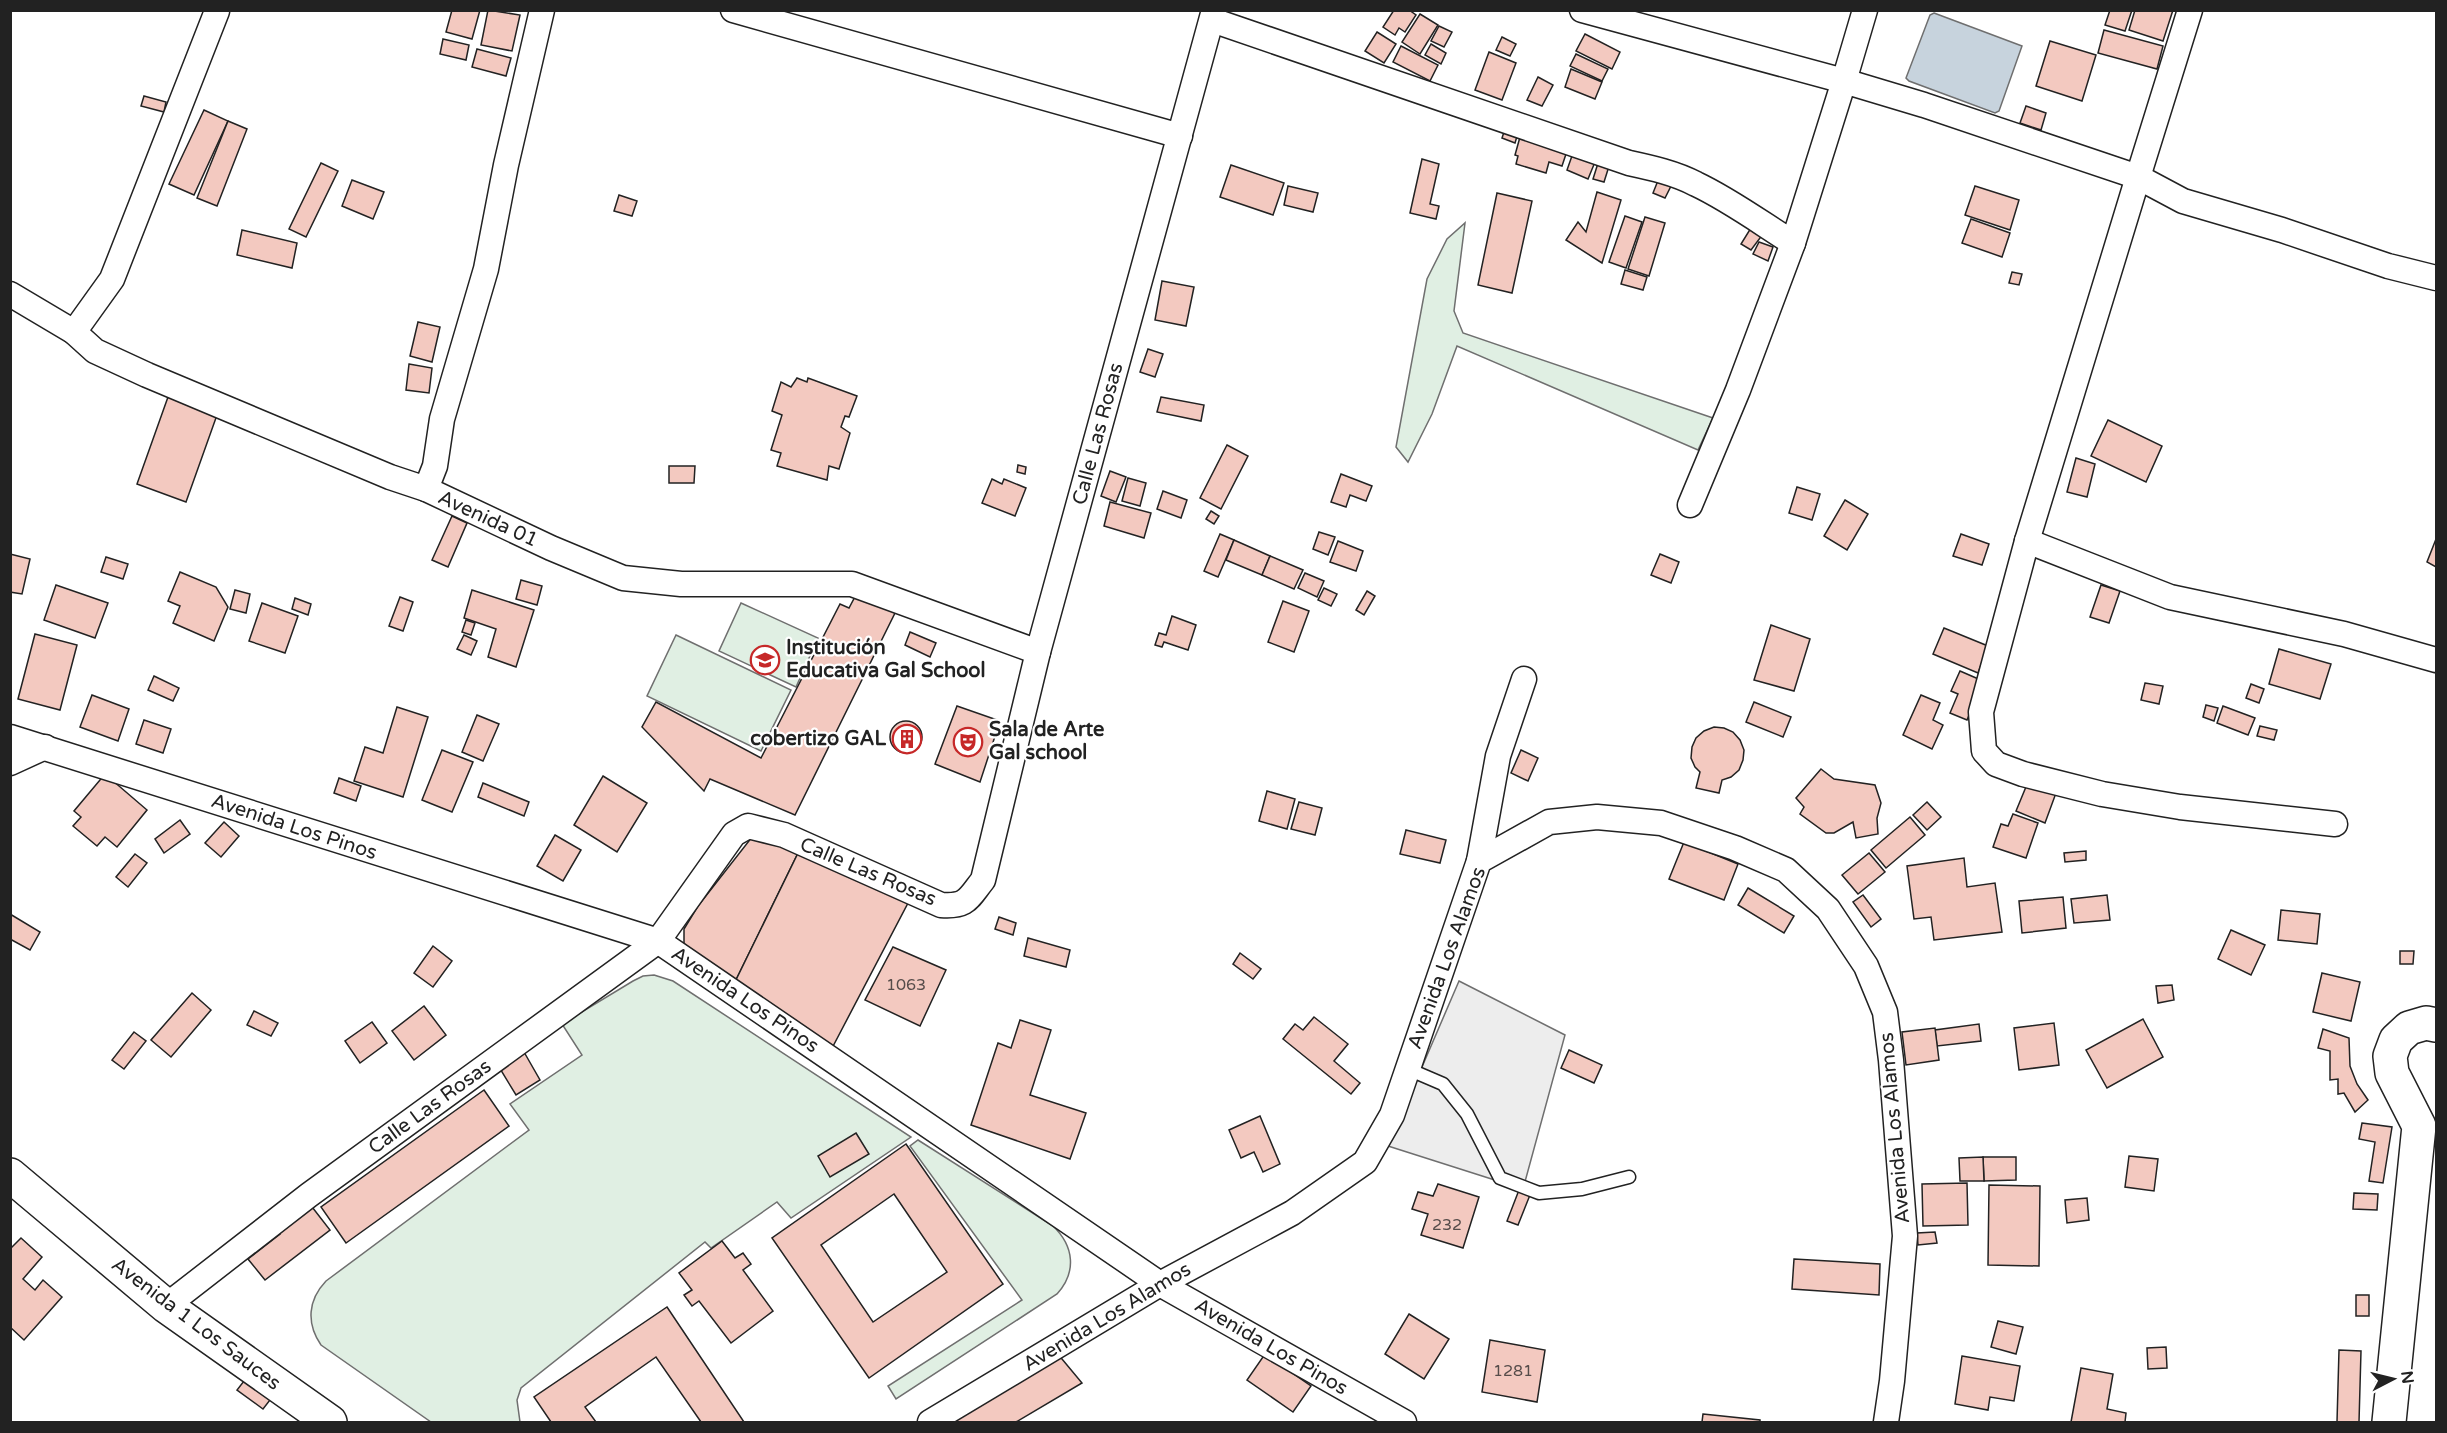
<svg xmlns="http://www.w3.org/2000/svg" width="2447" height="1433" font-family="'Varela Round',sans-serif">
<style>
.green{fill:#e0efe3;stroke:#6f6f6f;stroke-width:1.5}
.parking{fill:#ededed;stroke:#6f6f6f;stroke-width:1.5}
.water{fill:#c7d3dd;stroke:#6f6f6f;stroke-width:1.5}
.building{fill:#f3c9c0;stroke:#222;stroke-width:1.5;fill-rule:evenodd}
.lines{fill:none;stroke-linecap:round;stroke-linejoin:round}
.lane-casing{stroke:#222;stroke-width:15}
.street-casing{stroke:#222;stroke-width:27}
.secondary-casing{stroke:#222;stroke-width:36}
.lane{stroke:#fff;stroke-width:12}
.street{stroke:#fff;stroke-width:24}
.secondary{stroke:#fff;stroke-width:33}
.labels{text-anchor:middle;dominant-baseline:central;stroke-width:4.5;stroke-linejoin:round;paint-order:stroke}
.number-label{font-size:16px;fill:#564c4a}
.street-label{font-size:20px;fill:#222;stroke:#fff}
.poi-label{font-size:20px;font-weight:bold;fill:#222;stroke:#fff;text-anchor:start}
</style>
<rect width="100%" height="100%" fill="#fff"/>
<g class="green">
<path d="M1465 223 1454 311 1463 333 1713 418 1698 450 1457 346 1432 414 1408 462 1396 447 1427 279 1447 239Z"/>
<path d="M741 603 818 638 796 687 719 651Z"/>
<path d="M676 635 791 690 761 751 647 696Z"/>
<path d="M654 975 673 981 911 1137 791 1218 777 1202 711 1248 705 1242 521 1388 517 1400 520 1422H431L321 1345C306 1323 308 1300 326 1281L529 1130 510 1104 582 1055 562 1024 633 981 643 976Z"/>
<path d="M918 1140 1053 1226C1074 1246 1077 1272 1057 1294L896 1399 888 1386 1022 1300 910 1146Z"/>
</g>
<path class="parking" d="M1459 981 1565 1035 1523 1189 1388 1146Z"/>
<path class="water" d="M1934 13 2022 46 1999 111 1995 113 1909 81 1906 78 1930 15Z"/>
<g class="building">
<path d="M452 10H480L472 39 446 32Z"/>
<path d="M488 10 520 15 512 51 481 45Z"/>
<path d="M1394 10H1409L1416 15 1405 32 1399 28 1395 35 1383 27Z"/>
<path d="M2110 10H2132L2125 31 2105 25Z"/>
<path d="M2135 10H2173L2163 41 2129 30Z"/>
<path d="M1420 14 1438 25 1420 54 1402 42Z"/>
<path d="M1439 26 1452 32 1444 47 1431 41Z"/>
<path d="M2104 30 2163 46 2157 69 2098 53Z"/>
<path d="M1377 32 1396 44 1384 63 1365 51Z"/>
<path d="M1585 34 1620 52 1612 69 1576 51Z"/>
<path d="M1502 37 1516 44 1510 56 1496 50Z"/>
<path d="M443 39 469 45 466 60 440 54Z"/>
<path d="M2050 41 2096 55 2082 101 2036 86Z"/>
<path d="M1431 44 1446 53 1441 64 1425 55Z"/>
<path d="M1401 46 1438 65 1430 81 1393 62Z"/>
<path d="M477 49 511 58 506 76 472 67Z"/>
<path d="M1489 52 1516 63 1502 100 1475 90Z"/>
<path d="M1576 54 1608 69 1602 81 1570 66Z"/>
<path d="M1571 69 1602 82 1595 99 1565 87Z"/>
<path d="M1538 77 1553 85 1542 106 1527 100Z"/>
<path d="M144 96 166 102 164 112 141 106Z"/>
<path d="M2026 106 2046 113 2041 130 2020 123Z"/>
<path d="M204 110 228 121 194 195 169 184Z"/>
<path d="M228 121 247 129 217 206 197 198Z"/>
<path d="M1505 129 1518 133 1515 143 1502 138Z"/>
<path d="M1520 137 1567 151 1562 166 1549 162 1546 173 1516 164 1518 156 1515 155Z"/>
<path d="M1573 153 1595 162 1588 179 1567 170Z"/>
<path d="M1422 159 1439 164 1430 204 1439 206 1436 219 1410 213Z"/>
<path d="M1599 160 1610 163 1604 182 1593 179Z"/>
<path d="M321 163 338 171 306 237 289 229Z"/>
<path d="M1231 165 1284 183 1273 215 1220 197Z"/>
<path d="M1659 178 1672 184 1665 198 1653 193Z"/>
<path d="M352 180 384 192 373 219 342 206Z"/>
<path d="M1288 186 1318 193 1313 212 1284 205Z"/>
<path d="M1975 186 2019 200 2010 230 1965 215Z"/>
<path d="M1597 192 1621 200 1602 263 1566 240 1578 222 1586 232Z"/>
<path d="M1497 193 1532 201 1512 293 1478 285Z"/>
<path d="M619 195 637 201 632 216 614 211Z"/>
<path d="M1625 216 1642 222 1626 268 1609 262Z"/>
<path d="M1645 217 1665 223 1649 276 1628 269Z"/>
<path d="M1971 219 2010 233 2002 257 1962 243Z"/>
<path d="M1754 223 1766 230 1751 250 1741 244Z"/>
<path d="M242 230 297 243 292 268 237 255Z"/>
<path d="M1759 242 1773 247 1768 261 1753 254Z"/>
<path d="M1625 270 1647 277 1643 290 1621 284Z"/>
<path d="M2012 272 2022 274 2019 285 2009 283Z"/>
<path d="M1162 281 1194 287 1186 326 1155 320Z"/>
<path d="M418 322 440 327 432 362 410 356Z"/>
<path d="M1148 349 1163 354 1155 377 1140 372Z"/>
<path d="M409 364 432 368 429 393 406 390Z"/>
<path d="M797 378 807 382 808 378 857 396 849 417 845 416 841 427 850 433 839 469 829 466 827 480 777 466 781 453 771 450 782 415 772 411 781 382 791 387Z"/>
<path d="M168 397 217 415 186 502 137 484Z"/>
<path d="M1161 397 1204 405 1201 421 1157 412Z"/>
<path d="M2108 420 2162 446 2146 482 2091 456Z"/>
<path d="M1227 445 1248 456 1221 509 1200 498Z"/>
<path d="M2076 458 2095 464 2087 497 2067 492Z"/>
<path d="M1018 465 1026 467 1025 474 1017 472Z"/>
<path d="M669 466H695L694 483H669Z"/>
<path d="M1110 471 1126 477 1116 502 1101 496Z"/>
<path d="M1341 474 1372 486 1366 501 1350 495 1346 507 1331 502Z"/>
<path d="M1128 478 1146 483 1140 506 1122 501Z"/>
<path d="M992 479 1002 484 1004 479 1026 488 1015 516 982 503Z"/>
<path d="M1797 487 1820 494 1812 520 1789 513Z"/>
<path d="M1163 491 1187 500 1181 518 1157 509Z"/>
<path d="M1845 500 1868 514 1847 550 1824 536Z"/>
<path d="M1110 502 1151 513 1144 538 1104 526Z"/>
<path d="M1211 511 1219 516 1214 524 1206 519Z"/>
<path d="M452 516 467 523 448 567 432 560Z"/>
<path d="M1319 532 1335 537 1328 555 1313 549Z"/>
<path d="M1220 534 1234 540 1218 577 1204 571Z"/>
<path d="M1961 534 1989 544 1982 565 1953 556Z"/>
<path d="M2436 539V567L2427 562Z"/>
<path d="M1234 540 1270 556 1262 575 1226 560Z"/>
<path d="M1338 541 1363 551 1356 571 1330 562Z"/>
<path d="M10 554 30 559 22 594 10 592Z"/>
<path d="M1660 554 1679 562 1671 583 1651 575Z"/>
<path d="M1270 556 1303 570 1294 589 1262 575Z"/>
<path d="M106 557 128 564 123 579 101 572Z"/>
<path d="M180 572 216 587 228 607 214 641 173 623 180 606 168 601Z"/>
<path d="M1305 573 1324 581 1317 597 1298 588Z"/>
<path d="M521 580 542 586 537 605 516 599Z"/>
<path d="M56 585 108 603 95 638 44 620Z"/>
<path d="M2101 585 2120 591 2109 623 2090 617Z"/>
<path d="M1324 588 1337 594 1331 606 1318 600Z"/>
<path d="M235 590 250 594 246 613 230 609Z"/>
<path d="M472 590 534 610 516 667 488 657 496 629 464 618Z"/>
<path d="M858 591 895 613 795 815 710 779 704 791 642 727 656 702 761 758 840 604 849 608Z"/>
<path d="M1367 591 1375 596 1364 615 1356 610Z"/>
<path d="M400 597 413 602 403 631 389 626Z"/>
<path d="M295 598 311 604 308 615 292 609Z"/>
<path d="M1283 601 1309 611 1294 652 1268 642Z"/>
<path d="M262 603 298 616 285 653 249 641Z"/>
<path d="M1172 616 1196 625 1188 650 1164 642 1162 647 1155 645 1159 633 1166 635Z"/>
<path d="M466 620 475 623 471 635 462 632Z"/>
<path d="M1771 625 1810 639 1794 691 1754 680Z"/>
<path d="M1944 628 1988 646 1978 673 1933 654Z"/>
<path d="M910 632 936 643 930 657 905 645Z"/>
<path d="M35 634 77 645 60 710 18 699Z"/>
<path d="M464 635 477 641 471 655 457 649Z"/>
<path d="M2279 649 2331 664 2320 699 2269 684Z"/>
<path d="M1960 671 1983 681 1967 720 1950 713 1958 694 1951 691Z"/>
<path d="M154 676 179 688 173 701 148 690Z"/>
<path d="M2145 683 2163 686 2159 704 2141 700Z"/>
<path d="M2251 684 2264 689 2259 703 2246 698Z"/>
<path d="M92 695 129 709 118 741 80 727Z"/>
<path d="M1921 695 1940 703 1933 720 1943 725 1932 749 1903 735Z"/>
<path d="M1754 702 1791 717 1783 737 1746 722Z"/>
<path d="M2206 705 2218 708 2214 721 2203 717Z"/>
<path d="M957 706 1000 721 980 782 935 764Z"/>
<path d="M2223 706 2255 718 2248 735 2217 723Z"/>
<path d="M397 707 428 717 403 797 354 781 365 747 383 753Z"/>
<path d="M477 715 499 724 483 761 462 752Z"/>
<path d="M144 720 171 729 163 753 136 744Z"/>
<circle cx="906" cy="737" r="16"/>
<path d="M2260 726 2277 730 2274 740 2257 736Z"/>
<path d="M1714 727 1724 728 1733 732 1740 740 1744 750 1743 760 1739 770 1731 777 1722 780 1719 793 1696 788 1700 772 1695 767 1691 758 1692 747 1696 738 1704 731Z"/>
<path d="M442 750 473 762 452 812 422 800Z"/>
<path d="M1521 750 1538 758 1528 781 1511 773Z"/>
<path d="M1821 769 1834 779 1875 785 1881 803 1877 818 1878 834 1856 838 1853 822 1834 833H1826L1800 814 1804 807 1796 798Z"/>
<path d="M105 774 147 810 117 847 105 837 97 846 73 826 81 817 74 811Z"/>
<path d="M603 776 647 803 617 852 574 825Z"/>
<path d="M339 778 361 786 356 801 334 793Z"/>
<path d="M2028 782 2056 793 2045 823 2016 811Z"/>
<path d="M483 783 529 802 524 816 478 797Z"/>
<path d="M1267 791 1295 799 1287 829 1259 821Z"/>
<path d="M1299 802 1322 808 1315 835 1291 829Z"/>
<path d="M1927 802 1941 817 1927 830 1913 815Z"/>
<path d="M2013 814 2038 823 2026 858 1993 847 2001 824 2008 826Z"/>
<path d="M1910 817 1925 835 1886 868 1871 850Z"/>
<path d="M180 820 190 834 164 853 155 839Z"/>
<path d="M224 822 239 836 221 857 205 843Z"/>
<path d="M1406 830 1446 840 1440 863 1400 854Z"/>
<path d="M555 835 581 850 563 881 537 866Z"/>
<path d="M752 837 800 849 732 988 690 956 684 943V929L698 906Z"/>
<path d="M1684 842 1738 864 1724 900 1669 879Z"/>
<path d="M800 849 908 903 830 1052 732 988Z"/>
<path d="M2086 851V860L2065 862 2064 853Z"/>
<path d="M1869 853 1885 872 1858 894 1842 875Z"/>
<path d="M135 854 147 863 128 887 116 877Z"/>
<path d="M1964 858 1967 887 1995 883 2002 932 1934 940 1931 917 1914 919 1907 866Z"/>
<path d="M1748 888 1794 916 1784 933 1738 905Z"/>
<path d="M1863 895 1881 919 1871 927 1853 902Z"/>
<path d="M2107 895 2110 920 2074 923 2071 899Z"/>
<path d="M2063 897 2066 928 2022 933 2019 901Z"/>
<path d="M2281 910 2320 914 2317 944 2278 940Z"/>
<path d="M10 914 40 932 30 950 10 939Z"/>
<path d="M999 917 1016 923 1013 935 995 929Z"/>
<path d="M2231 930 2265 945 2251 975 2218 959Z"/>
<path d="M1028 938 1070 950 1066 967 1024 956Z"/>
<path d="M433 946 452 961 433 987 414 973Z"/>
<path d="M893 947 946 970 920 1026 865 1000Z"/>
<path d="M2400 951H2414L2413 964H2400Z"/>
<path d="M1240 953 1261 969 1253 979 1233 964Z"/>
<path d="M2322 973 2360 982 2351 1021 2313 1012Z"/>
<path d="M2172 985 2174 1000 2158 1003 2156 986Z"/>
<path d="M192 993 211 1010 171 1057 151 1040Z"/>
<path d="M424 1006 446 1035 414 1060 392 1031Z"/>
<path d="M254 1011 278 1023 271 1036 247 1025Z"/>
<path d="M1314 1017 1348 1044 1334 1061 1360 1083 1351 1094 1283 1039 1295 1024 1303 1030Z"/>
<path d="M2143 1019 2163 1057 2107 1088 2086 1050Z"/>
<path d="M1020 1020 1051 1030 1030 1095 1086 1113 1070 1159 971 1125 998 1043 1011 1048Z"/>
<path d="M372 1022 387 1043 360 1063 345 1041Z"/>
<path d="M2054 1023 2059 1065 2019 1070 2014 1028Z"/>
<path d="M1979 1024 1981 1041 1937 1046 1935 1030Z"/>
<path d="M1935 1028 1939 1060 1906 1065 1902 1032Z"/>
<path d="M2323 1029 2349 1038 2350 1066 2357 1084 2368 1100 2355 1112 2344 1093 2338 1094V1079L2330 1080V1051L2318 1048Z"/>
<path d="M134 1032 146 1041 124 1069 112 1060Z"/>
<path d="M1569 1050 1602 1065 1594 1083 1561 1068Z"/>
<path d="M524 1052 540 1080 516 1095 499 1067Z"/>
<path d="M484 1090 509 1126 346 1243 321 1207Z"/>
<path d="M1260 1116 1280 1164 1263 1172 1254 1152 1241 1158 1229 1130Z"/>
<path d="M2362 1123 2392 1127 2383 1183 2369 1181 2375 1142 2359 1139Z"/>
<path d="M856 1133 869 1154 830 1177 818 1156Z"/>
<path d="M906 1144 1003 1284 869 1378 772 1238ZM894 1194 947 1272 873 1322 821 1245Z"/>
<path d="M2129 1156 2158 1159 2154 1191 2125 1187Z"/>
<path d="M1983 1157H2016V1180L1984 1181Z"/>
<path d="M1983 1157 1984 1181H1960L1959 1158Z"/>
<path d="M1967 1183 1968 1225 1923 1226 1922 1184Z"/>
<path d="M1438 1184 1479 1197 1463 1248 1421 1235 1428 1214 1412 1209 1418 1192 1433 1196Z"/>
<path d="M1989 1185 2040 1186 2039 1266 1988 1265Z"/>
<path d="M1519 1190 1530 1195 1518 1225 1507 1221Z"/>
<path d="M2354 1193 2378 1194 2377 1210 2353 1209Z"/>
<path d="M2087 1198 2089 1220 2067 1223 2065 1200Z"/>
<path d="M309 1203 330 1230 265 1280 248 1259 280 1234 276 1228Z"/>
<path d="M1935 1232 1937 1243 1918 1245 1917 1233Z"/>
<path d="M21 1238 42 1257 23 1279 35 1290 43 1280 62 1297 24 1340 10 1327V1249Z"/>
<path d="M722 1241 735 1258 743 1253 751 1264 743 1270 773 1311 731 1343 699 1301 692 1306 684 1295 692 1290 679 1273Z"/>
<path d="M1794 1259 1880 1264 1879 1295 1792 1289Z"/>
<rect x="2356" y="1295" width="13" height="21"/>
<path d="M667 1307 744 1422H701L656 1357 585 1407 596 1422H551L534 1397Z"/>
<path d="M1409 1314 1449 1339 1424 1379 1385 1354Z"/>
<path d="M1998 1321 2023 1327 2016 1354 1991 1347Z"/>
<path d="M1490 1340 1545 1350 1537 1402 1482 1392Z"/>
<path d="M2166 1347 2167 1368 2148 1369 2147 1348Z"/>
<path d="M2339 1350 2361 1351 2359 1422H2337Z"/>
<path d="M1057 1353 1082 1383 1016 1422H952Z"/>
<path d="M1265 1354 1311 1386 1293 1412 1247 1380Z"/>
<path d="M1962 1356 2020 1366 2014 1401 1990 1397 1988 1410 1955 1404Z"/>
<path d="M2081 1368 2113 1374 2107 1409 2126 1413 2125 1422H2071Z"/>
<path d="M244 1381 270 1400 263 1409 237 1390Z"/>
<path d="M1703 1414 1760 1420V1422H1702Z"/>
</g>
<g class="lines">
<g class="lane-casing">
<path id="lane" d="M1408 1069 1443 1084 1467 1114 1500 1178 1539 1193 1582 1189 1629 1177"/>
</g>
<g class="street-casing">
<g id="street">
<path d="M733 10 1180 136"/>
<path d="M1582 10 1844 81 1865 10"/>
<path d="M1212 20 1629 163C1652 168 1675 173 1696 184 1730 200 1761 223 1793 243L1844 81 1924 105 2138 177 2190 10"/>
<path d="M10 294 74 332 95 351 147 375 390 477 426 489 435 466 442 419 486 269 506 165 542 10"/>
<path d="M74 332 112 279 217 11"/>
<path d="M426 489 551 548 623 578 681 584H852L1038 652"/>
<path d="M1690 505 1738 390 1793 243"/>
<path d="M2027 541 2170 597 2344 634 2436 660"/>
<path d="M10 737 658 941 1160 1284 1404 1422"/>
<path d="M10 763 45 747"/>
<path d="M2335 824 2180 807 2102 794 2023 774 1996 764 1984 751 1981 712 2027 541 2138 177 2183 201 2282 230 2388 266 2436 278"/>
<path d="M1479 861 1498 756 1524 679"/>
<path d="M166 1306 309 1195 658 941 734 834 748 826 784 835 941 905C967 907 968 899 983 880L1038 652 1214 10"/>
<path d="M930 1422 1160 1284 1292 1213 1365 1162 1392 1115 1479 861 1549 822 1597 817 1661 823 1735 848 1786 870 1828 909 1866 966 1885 1012 1891 1060 1905 1236 1892 1381 1886 1422"/>
</g>
</g>
<g class="secondary-casing">
<g id="secondary">
<path d="M10 1175 166 1306 330 1422"/>
<path d="M2389 1422 2419 1126 2392 1073 2390 1056 2396 1040 2409 1028 2426 1023 2436 1025"/>
</g>
</g>
<use href="#lane" class="lane"/>
<use href="#street" class="street"/>
<use href="#secondary" class="secondary"/>
</g>
<defs>
<g id="school-ring" transform="scale(1.5)"><circle r="9.5" fill="#fff" stroke="#c62828" stroke-width="1.5"/><path d="M0-5L7-2L0 1L-7-2ZM-4 1L0 2.5L4 1V4Q0 6-4 4Z" fill="#c62828"/></g>
<g id="building-ring" transform="scale(1.5)"><circle r="9.5" fill="#fff" stroke="#c62828" stroke-width="1.5"/><path d="M-4-6H4V6H1V3H-1V6H-4ZM-2.5-4.3h1.7v1.8h-1.7ZM.8-4.3h1.7v1.8H.8ZM-2.5-1h1.7V.8h-1.7ZM.8-1h1.7V.8H.8Z" fill="#c62828"/></g>
<g id="theatre-ring" transform="scale(1.5)"><circle r="9.5" fill="#fff" stroke="#c62828" stroke-width="1.5"/><path d="M-5-5.5Q0-4 5-5.5V0Q5 5 0 6Q-5 5-5 0ZM-3.3-2.5H-1v1.5H-3.3ZM1-2.5H3.3v1.5H1ZM-2.8 1Q0 5.5 2.8 1Z" fill="#c62828"/></g>
</defs>
<g fill-rule="evenodd">
<use href="#school-ring" x="765" y="660"/>
<use href="#building-ring" x="907" y="739"/>
<use href="#theatre-ring" x="968" y="742"/>
</g>
<g class="labels">
<g class="number-label">
<text x="906" y="985">1063</text>
<text x="1447" y="1225">232</text>
<text x="1513" y="1371">1281</text>
</g>
<g class="street-label">
<text transform="translate(1098 434) rotate(-75)">Calle Las Rosas</text>
<text transform="translate(488 519) rotate(25)">Avenida 01</text>
<text transform="translate(294 827) rotate(18)">Avenida Los Pinos</text>
<text transform="translate(868 872) rotate(23)">Calle Las Rosas</text>
<text transform="translate(1447 958) rotate(-70)">Avenida Los Alamos</text>
<text transform="translate(745 1000) rotate(34)">Avenida Los Pinos</text>
<text transform="translate(430 1107) rotate(-36)">Calle Las Rosas</text>
<text transform="translate(1895 1128) rotate(-95)">Avenida Los Alamos</text>
<text transform="translate(1107 1317) rotate(-31)">Avenida Los Alamos</text>
<text transform="translate(196 1324) rotate(37)">Avenida 1 Los Sauces</text>
<text transform="translate(1271 1347) rotate(30)">Avenida Los Pinos</text>
</g>
<g class="poi-label">
<text x="786" y="648">Institución<tspan x="786" dy="23">Educativa Gal School</tspan></text>
<text x="989" y="730">Sala de Arte<tspan x="989" dy="23">Gal school</tspan></text>
<text x="886" y="739" text-anchor="end">cobertizo GAL</text>
</g>
</g>
<rect width="2447" height="1433" fill="none" stroke="#222222" stroke-width="24"/>
<g transform="translate(2393 1379) rotate(83)" stroke="#ffffff" stroke-width="4.5" paint-order="stroke">
<path d="M0-4.5L10 22L0 15L-10 22Z" fill="#222222"/>
<text y="-9" font-size="16" font-weight="bold" text-anchor="middle" fill="#222222">N</text>
</g>
</svg>
